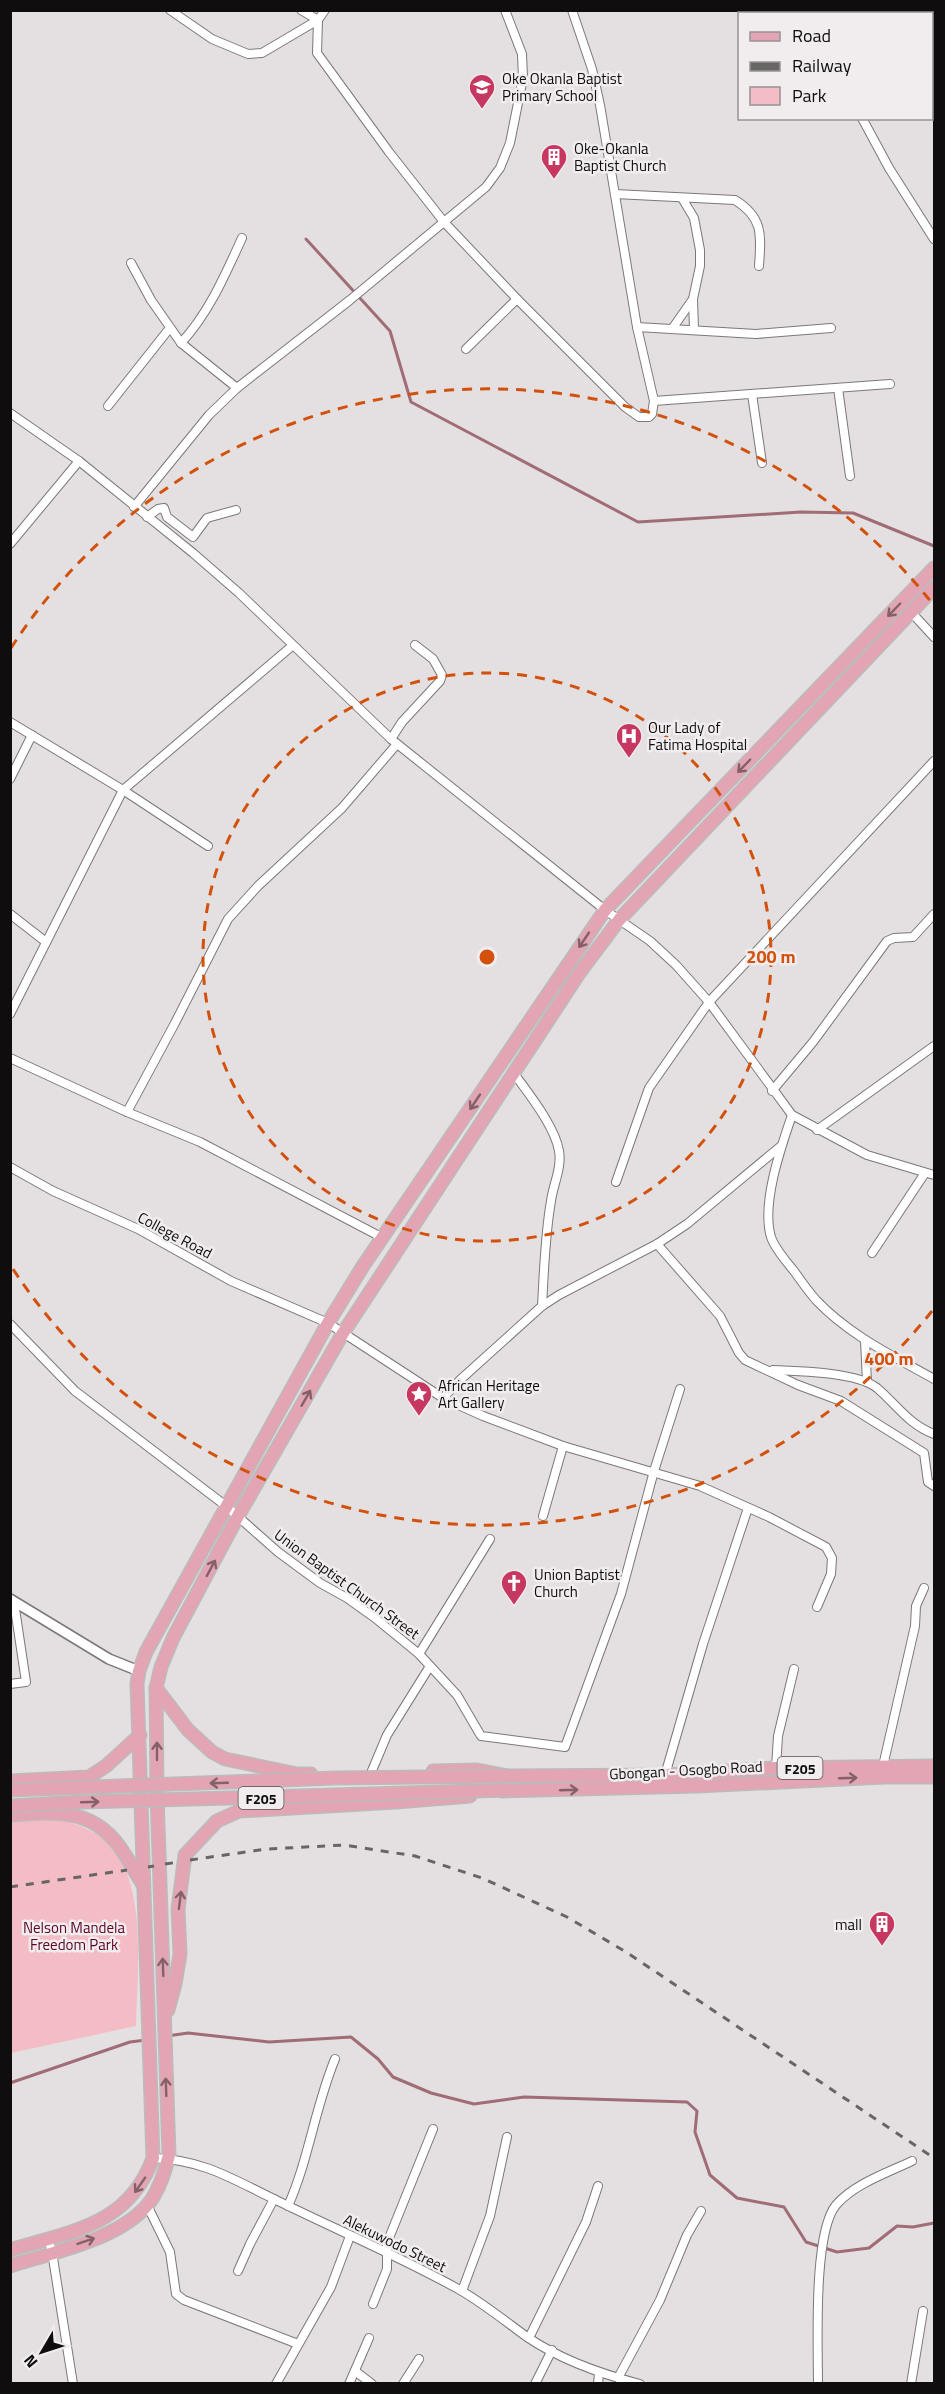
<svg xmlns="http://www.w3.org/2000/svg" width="945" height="2394" font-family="'Titillium Web',sans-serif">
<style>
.green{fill:#f4bdc5}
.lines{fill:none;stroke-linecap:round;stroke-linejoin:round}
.stream{stroke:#a06c75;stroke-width:3}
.minor-casing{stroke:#7c7879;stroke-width:10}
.tertiary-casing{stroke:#7c7879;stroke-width:12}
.primary-casing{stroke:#bcbbbb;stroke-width:15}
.minor{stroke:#fff;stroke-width:8}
.tertiary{stroke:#fff;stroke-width:9}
.primary{stroke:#e3a5b3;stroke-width:12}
.rail{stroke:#686565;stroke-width:3;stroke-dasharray:8 8;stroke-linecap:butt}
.primary-bridge-casing{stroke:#bcbbbb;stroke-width:15;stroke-linecap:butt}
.primary-bridge{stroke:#e3a5b3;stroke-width:12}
.oneway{stroke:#846168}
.ring{fill:none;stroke:#d2510c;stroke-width:3;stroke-dasharray:10 8}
.labels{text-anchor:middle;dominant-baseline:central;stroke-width:5;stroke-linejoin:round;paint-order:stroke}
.shield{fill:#f1edee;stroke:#535050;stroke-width:1.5}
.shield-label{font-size:14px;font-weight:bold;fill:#0f0d0d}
.poi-label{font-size:15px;fill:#0f0d0d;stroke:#f1edee;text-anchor:start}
.street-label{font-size:15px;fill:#0f0d0d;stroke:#f1edee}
.park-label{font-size:15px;fill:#5d0425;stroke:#f1edee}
.centre{fill:#d2510c;stroke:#f1edee;stroke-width:3}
.ring-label{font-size:18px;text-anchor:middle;font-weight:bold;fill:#d2510c;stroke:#f1edee;stroke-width:5;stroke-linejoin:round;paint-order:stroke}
</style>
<rect width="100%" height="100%" fill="#e4e0e1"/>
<path class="green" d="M62 1819C80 1826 102 1833 114 1849 147 1893 137 1974 136 2026L11 2053 10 1821Z"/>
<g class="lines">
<g class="stream">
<path d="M306 239 390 331 411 402 638 522 801 512 853 513 934 546"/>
<path d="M167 2036 188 2033 269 2042 351 2037 378 2059 393 2077 431 2093 474 2104 524 2097 687 2102 697 2111 695 2132 710 2175 737 2198 784 2207 806 2242 837 2252 869 2248 897 2226 913 2227 934 2223"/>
<path d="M10 2083 130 2042 146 2040"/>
</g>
<g class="minor-casing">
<g id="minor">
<path d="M170 10 212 39 248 54 262 53 318 20 325 10"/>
<path d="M301 10 318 20"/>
<path d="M792 10 795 14"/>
<path d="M318 20 317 53 389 152 444 222 517 299 625 407 639 417H649L652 414 654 401 637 327 600 105 592 69 572 10"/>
<path d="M932 36H934"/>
<path d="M862 118 889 168 934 239"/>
<path d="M615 194 735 200C764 218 761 236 759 266"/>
<path d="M682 198 694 218 700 250V266L693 299 694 330"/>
<path d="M131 263 151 300 181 343 237 388"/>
<path d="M637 327 756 334 831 328"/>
<path d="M672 329 693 299"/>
<path d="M181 343C209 313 225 275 242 238"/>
<path d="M466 349 517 299"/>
<path d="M838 388 850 476"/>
<path d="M752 394 762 463"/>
<path d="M654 401 890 384"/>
<path d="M108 406 169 329"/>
<path d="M10 413 79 461 193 553 239 593 391 739 605 910 650 941 676 965 709 1002 792 1115 867 1155 934 1175"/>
<path d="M134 507 209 415 237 388 350 300 486 187 500 168 510 143 523 78 522 54 505 10"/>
<path d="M147 517 158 509 164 508 167 517 193 537 207 518 236 510"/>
<path d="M10 544 79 461"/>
<path d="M911 612 934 637"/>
<path d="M10 722 123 790 208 846"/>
<path d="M391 739 402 722 440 681 442 675 433 659 415 645"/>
<path d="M10 779 32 735"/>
<path d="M10 914 46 942"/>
<path d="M10 1014 123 790 292 646"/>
<path d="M10 1058 127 1112 200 1142 383 1238"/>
<path d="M513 1072C528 1093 555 1126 559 1151 562 1168 553 1185 551 1201 545 1235 544 1271 542 1306"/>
<path d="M772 1091 813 1042 887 941 894 938 913 937 934 914"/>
<path d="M127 1112 175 1023 228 919 258 886 342 808 397 744"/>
<path d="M792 1115C781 1147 761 1204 771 1237 775 1249 786 1261 794 1271 801 1281 808 1291 816 1300 849 1335 893 1356 934 1379"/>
<path d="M817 1130 934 1046"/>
<path d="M10 1167 53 1191 138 1229 231 1281 328 1323 443 1398 483 1416 563 1446 700 1486 769 1517 826 1547 832 1558 831 1574 817 1607"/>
<path d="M616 1182 649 1088 709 1002 934 761"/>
<path d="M657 1244 720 1316 739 1353 745 1360 798 1385 841 1401 924 1453 928 1482 934 1486"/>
<path d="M872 1253 925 1173"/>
<path d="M10 1324 75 1391 226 1506 278 1552 320 1583 347 1598 375 1618 419 1654 457 1695 481 1736 565 1747 621 1594 654 1471 680 1389"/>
<path d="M865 1340 867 1382"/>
<path d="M773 1370C798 1371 857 1372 877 1388 896 1404 909 1425 934 1434"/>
<path d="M443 1398 460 1380 542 1306 559 1295 657 1244 687 1224 781 1146"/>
<path d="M543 1516 563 1446"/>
<path d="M419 1654 490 1539"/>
<path d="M10 1684 26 1682 14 1602"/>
<path d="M883 1766 915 1626 916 1606 924 1588"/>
<path d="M776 1768 778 1736 794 1669"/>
<path d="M371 1773 387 1735 430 1666"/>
<path d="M665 1775 703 1644 748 1508"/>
<path d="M153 2158C204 2160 232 2179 276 2200 337 2230 401 2257 460 2290 484 2304 505 2321 527 2337 561 2360 601 2374 640 2384"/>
<path d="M147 2205 170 2252 176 2294 184 2300 298 2344"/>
<path d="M288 2206C309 2159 315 2107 335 2059"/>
<path d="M48 2238 52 2252 73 2384"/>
<path d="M238 2271 250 2244 274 2199"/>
<path d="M462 2291 490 2216 507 2137"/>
<path d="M373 2304 387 2269V2243L433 2129"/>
<path d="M529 2338 586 2222 598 2186"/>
<path d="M355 2371 372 2384"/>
<path d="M618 2378 660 2300 687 2235 701 2211"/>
<path d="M276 2384 331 2287 350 2236"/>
<path d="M349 2384 369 2338"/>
<path d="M403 2384 419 2359"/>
<path d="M535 2384 552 2350"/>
<path d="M598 2384 599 2373"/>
<path d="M818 2384C818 2345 813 2233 836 2205 854 2184 887 2173 912 2161"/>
<path d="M911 2384 923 2311"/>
</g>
</g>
<g class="tertiary-casing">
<path id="tertiary" d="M10 1599 109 1659 139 1671"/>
</g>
<g class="primary-casing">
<g id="primary">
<path d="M156 1688 188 1730 212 1752 225 1759 297 1774H311"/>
<path d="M433 1771 477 1770 508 1776 665 1775 776 1768 934 1766"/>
<path d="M10 1781 89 1777 106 1766 140 1735"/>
<path d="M502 1791 697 1786 885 1777H934"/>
<path d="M10 1815C59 1811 97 1808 125 1855 131 1864 136 1874 142 1883"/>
<path d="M168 2010 175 1984 180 1954 178 1909 185 1855 217 1821 239 1811 396 1802 470 1796"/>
<path d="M10 2250C72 2231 129 2225 153 2158L137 1684 139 1671 146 1652 328 1323 363 1266 605 910 934 568"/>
<path d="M10 2266C54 2252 126 2238 152 2199 161 2185 165 2171 169 2155L157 1794 156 1688 161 1667 173 1638 238 1516 343 1333 580 972 619 920 934 588"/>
</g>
</g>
<use href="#minor" class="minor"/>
<use href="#tertiary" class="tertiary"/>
<use href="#primary" class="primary"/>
<g class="rail">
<path d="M190 1860 267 1849 344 1845 415 1856 482 1878 567 1917 626 1952 934 2158"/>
<path d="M165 1864 179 1862"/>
<path d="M148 1867 154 1866"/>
<path d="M10 1887 127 1870"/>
</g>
<g class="primary-bridge-casing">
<g id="primary-bridge">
<path d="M10 1790 335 1778 508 1776"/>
<path d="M10 1806 82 1802 511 1790"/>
</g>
</g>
<use href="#primary-bridge" class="primary-bridge"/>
</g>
<defs><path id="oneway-shaft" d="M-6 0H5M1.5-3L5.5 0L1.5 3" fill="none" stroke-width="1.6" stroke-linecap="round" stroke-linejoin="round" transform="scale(1.5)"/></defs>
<g class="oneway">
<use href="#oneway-shaft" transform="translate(894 610) rotate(134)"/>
<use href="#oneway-shaft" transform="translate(744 766) rotate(134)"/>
<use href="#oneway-shaft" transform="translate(584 940) rotate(124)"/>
<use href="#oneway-shaft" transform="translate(475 1102) rotate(124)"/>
<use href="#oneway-shaft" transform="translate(306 1398) rotate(-60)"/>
<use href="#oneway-shaft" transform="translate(211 1568) rotate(-62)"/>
<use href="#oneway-shaft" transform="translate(157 1751) rotate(-90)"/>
<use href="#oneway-shaft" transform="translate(848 1778) rotate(-2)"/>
<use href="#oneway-shaft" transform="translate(219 1783) rotate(178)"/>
<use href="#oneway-shaft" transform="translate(569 1790) rotate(-2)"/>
<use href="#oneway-shaft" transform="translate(90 1802) rotate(-2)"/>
<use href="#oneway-shaft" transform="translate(180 1900) rotate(-83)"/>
<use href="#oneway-shaft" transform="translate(163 1967) rotate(-92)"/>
<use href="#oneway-shaft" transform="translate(166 2087) rotate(-92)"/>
<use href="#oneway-shaft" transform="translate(140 2185) rotate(125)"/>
<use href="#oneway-shaft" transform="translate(86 2241) rotate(-19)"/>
</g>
<g class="ring">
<circle cx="487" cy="957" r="284"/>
<path d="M932 1311A568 568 0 0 1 11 1266M11 648A568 568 0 0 1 932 603"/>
</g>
<defs>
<g id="school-pin" transform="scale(1.35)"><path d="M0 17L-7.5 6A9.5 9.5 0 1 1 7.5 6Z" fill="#c63761" stroke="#f1edee"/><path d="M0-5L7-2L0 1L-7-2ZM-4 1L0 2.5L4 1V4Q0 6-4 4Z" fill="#fff"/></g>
<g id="building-pin" transform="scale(1.35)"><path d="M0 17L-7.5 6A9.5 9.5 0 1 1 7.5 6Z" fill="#c63761" stroke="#f1edee"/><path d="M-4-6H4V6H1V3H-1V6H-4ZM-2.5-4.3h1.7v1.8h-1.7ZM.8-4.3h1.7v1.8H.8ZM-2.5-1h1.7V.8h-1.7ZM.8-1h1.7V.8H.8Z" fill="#fff"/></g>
<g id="hospital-pin" transform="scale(1.35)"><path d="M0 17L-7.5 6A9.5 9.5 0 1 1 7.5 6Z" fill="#c63761" stroke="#f1edee"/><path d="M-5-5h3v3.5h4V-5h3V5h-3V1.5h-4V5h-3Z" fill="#fff"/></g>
<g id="sight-pin" transform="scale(1.35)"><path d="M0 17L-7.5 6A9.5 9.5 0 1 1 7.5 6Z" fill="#c63761" stroke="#f1edee"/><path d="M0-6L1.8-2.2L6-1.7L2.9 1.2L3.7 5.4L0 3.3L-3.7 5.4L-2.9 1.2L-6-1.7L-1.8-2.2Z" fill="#fff"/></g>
<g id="church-pin" transform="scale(1.35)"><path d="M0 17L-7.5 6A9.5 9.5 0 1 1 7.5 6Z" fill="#c63761" stroke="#f1edee"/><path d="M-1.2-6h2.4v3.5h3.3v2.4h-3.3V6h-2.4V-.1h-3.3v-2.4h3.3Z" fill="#fff"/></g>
</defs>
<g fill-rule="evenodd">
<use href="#school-pin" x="482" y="87"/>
<use href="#building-pin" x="554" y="157"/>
<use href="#hospital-pin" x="629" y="736"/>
<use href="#sight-pin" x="419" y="1394"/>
<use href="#church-pin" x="514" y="1583"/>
<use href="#building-pin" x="882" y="1924"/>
</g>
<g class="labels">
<g class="shield">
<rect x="777.5" y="1757" width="45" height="22" rx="4.5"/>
<rect x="238.5" y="1787" width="45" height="22" rx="4.5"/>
</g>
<g class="shield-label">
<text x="800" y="1768">F205</text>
<text x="261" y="1798">F205</text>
</g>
<g class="poi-label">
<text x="502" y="78">Oke Okanla Baptist<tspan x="502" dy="17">Primary School</tspan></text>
<text x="574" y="148">Oke-Okanla<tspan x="574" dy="17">Baptist Church</tspan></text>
<text x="648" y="727">Our Lady of<tspan x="648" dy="17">Fatima Hospital</tspan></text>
<text x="438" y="1385">African Heritage<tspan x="438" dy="17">Art Gallery</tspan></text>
<text x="534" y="1574">Union Baptist<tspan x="534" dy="17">Church</tspan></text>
<text x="862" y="1924" text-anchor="end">mall</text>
</g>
<g class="street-label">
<text transform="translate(175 1235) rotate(28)">College Road</text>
<text transform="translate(347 1584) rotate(36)">Union Baptist Church Street</text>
<text transform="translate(686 1770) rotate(-3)">Gbongan - Osogbo Road</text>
<text transform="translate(395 2243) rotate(26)">Alekuwodo Street</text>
</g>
<g class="park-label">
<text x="74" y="1927">Nelson Mandela<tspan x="74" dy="17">Freedom Park</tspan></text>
</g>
</g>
<circle cx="487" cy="957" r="9" class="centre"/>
<g class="ring-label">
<text x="771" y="963">200 m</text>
<text x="889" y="1365">400 m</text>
</g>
<rect width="945" height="2394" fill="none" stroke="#0f0d0d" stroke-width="24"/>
<rect x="738" y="12" width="195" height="108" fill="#f1edee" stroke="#979394" stroke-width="1.5"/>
<rect x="750" y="32" width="30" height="9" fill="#e3a5b3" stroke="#979394" stroke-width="1.5"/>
<text x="792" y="42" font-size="18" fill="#0f0d0d">Road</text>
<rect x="750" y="62" width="30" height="9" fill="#686565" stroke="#979394" stroke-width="1.5"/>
<text x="792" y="72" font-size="18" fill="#0f0d0d">Railway</text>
<rect x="750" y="87" width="30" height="18" fill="#f4bdc5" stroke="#979394" stroke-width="1.5"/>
<text x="792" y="102" font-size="18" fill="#0f0d0d">Park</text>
<g transform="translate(42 2352) rotate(231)" stroke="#f1edee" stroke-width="4.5" paint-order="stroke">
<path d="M0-4.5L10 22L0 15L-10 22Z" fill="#0f0d0d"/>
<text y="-9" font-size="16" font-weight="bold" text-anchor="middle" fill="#0f0d0d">N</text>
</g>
</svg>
